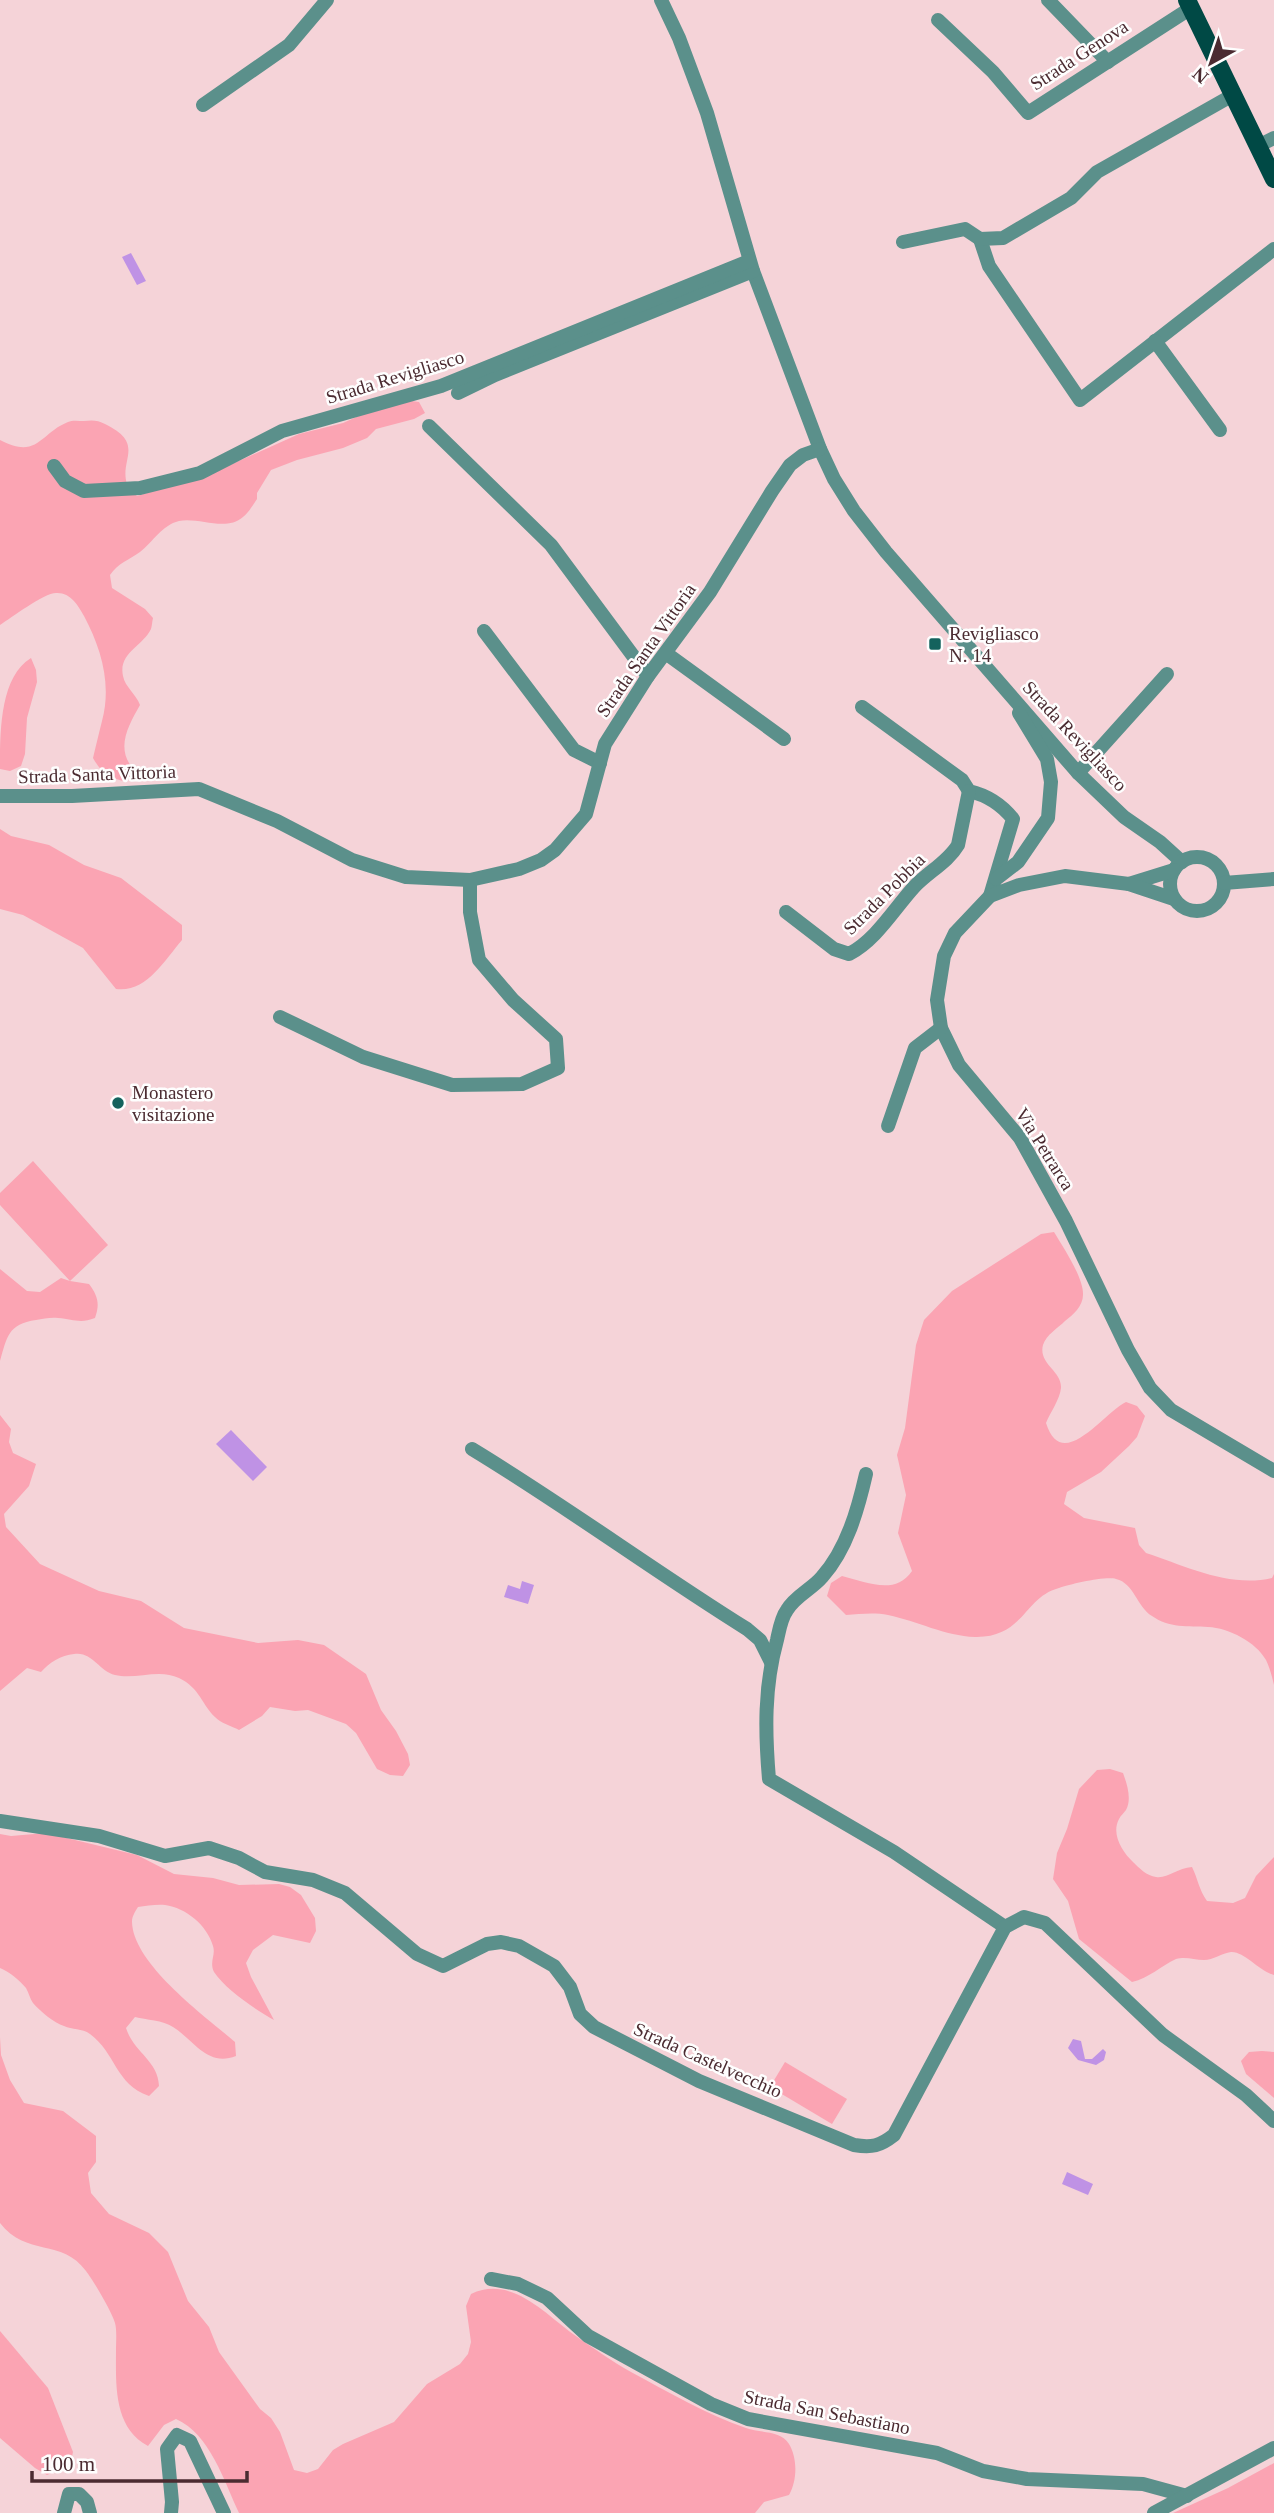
<svg xmlns="http://www.w3.org/2000/svg" width="1274" height="2513" font-family="'Times New Roman',serif">
<style>
.green{fill:#fba4b3}
.water{fill:#bf92e5}
.lines{fill:none;stroke-linecap:round;stroke-linejoin:round}
.minor{stroke:#5b908b;stroke-width:14}
.major{stroke:#004945;stroke-width:18}
.poi-dot{fill:#14625d;stroke:#fefefe;stroke-width:2.5}
.labels{text-anchor:middle;dominant-baseline:central;stroke-width:5;stroke-linejoin:round;paint-order:stroke}
.street-label{font-size:19px;fill:#4b2b31;stroke:#fefefe}
.poi-label{font-size:19px;fill:#4b2b31;stroke:#fefefe;text-anchor:start}
</style>
<rect width="100%" height="100%" fill="#f5d3d8"/>
<g class="green">
<path d="M405 400 419 402 425 413 414 419 376 429 367 438 343 448 297 460 271 470 257 493V499C253 505 249 512 243 517 226 532 199 517 179 521 162 525 153 542 140 552 129 560 118 563 110 575L112 588 145 609 153 618C152 622 152 626 151 629 143 646 118 653 123 676 125 687 136 694 140 705 127 728 114 751 137 773L123 781C107 777 101 772 93 758 96 745 99 733 102 721 112 684 101 648 84 616 78 605 70 592 56 593 44 593 11 618 0 625V440C38 460 40 433 68 422 72 420 79 421 84 421 92 420 98 420 105 424 146 444 119 459 127 484 128 489 133 492 137 496L212 473 299 434 343 423 381 406Z"/>
<path d="M31 658 36 670 37 682 27 718 25 754 21 766 10 771 0 769C0 731 0 677 31 658Z"/>
<path d="M0 829 11 836 49 845 84 865 121 878 182 925V940C164 961 146 993 116 989L83 948 23 915 0 909Z"/>
<path d="M33 1161 108 1245 70 1281 89 1284C98 1296 100 1304 95 1318 80 1324 73 1319 58 1318 51 1317 43 1319 36 1320 8 1324 7 1337 0 1361V1269L27 1291 40 1292 61 1278 70 1281 0 1205V1193Z"/>
<path d="M1054 1232C1063 1247 1084 1278 1083 1295 1083 1306 1073 1315 1065 1321 1058 1328 1046 1335 1043 1345 1038 1364 1062 1371 1061 1388 1060 1399 1050 1413 1046 1423 1062 1474 1103 1413 1126 1402L1137 1406 1145 1416 1137 1437 1129 1446 1101 1472 1067 1492 1064 1504 1084 1518 1135 1528 1139 1545 1146 1553C1186 1566 1229 1588 1272 1578L1274 1574V1685C1272 1677 1270 1668 1266 1660 1256 1642 1229 1628 1208 1627 1188 1626 1169 1628 1152 1616 1137 1607 1134 1583 1116 1579 1105 1576 1071 1584 1059 1588 1024 1597 1024 1638 975 1637 945 1636 917 1621 888 1615 874 1612 860 1614 846 1615L827 1596 831 1583 842 1576C867 1582 895 1596 912 1571L898 1533 906 1495 897 1455 905 1428 916 1345 924 1320 952 1291 1041 1234Z"/>
<path d="M0 1415 11 1429 9 1442 13 1453 36 1464 29 1486 4 1514 6 1527 40 1564 99 1591 141 1601 184 1628 258 1643 298 1640 324 1645 366 1674 381 1710 396 1731 408 1754 410 1765 403 1776 390 1775 377 1769 356 1733 346 1724 308 1710 295 1711 270 1707 262 1716 239 1730C232 1726 220 1723 215 1717 202 1705 200 1688 179 1678 159 1668 136 1680 115 1675 99 1671 92 1651 74 1654 61 1655 49 1663 41 1672L27 1668 0 1691Z"/>
<path d="M1110 1769 1123 1773C1127 1784 1132 1799 1126 1810 1124 1813 1121 1815 1119 1819 1111 1834 1122 1852 1133 1862 1139 1868 1147 1876 1156 1877 1167 1879 1177 1868 1192 1867 1198 1879 1199 1890 1207 1901L1233 1903 1245 1898 1256 1876 1274 1857V1975C1259 1971 1244 1951 1231 1952 1222 1953 1213 1960 1204 1960 1194 1960 1186 1956 1176 1959 1161 1966 1149 1978 1132 1982L1079 1939 1068 1901 1053 1879 1057 1853 1067 1829 1079 1789 1097 1770Z"/>
<path d="M46 1833 137 1855 174 1874 213 1878 239 1885 279 1884 290 1887 301 1895 315 1918 316 1931 310 1943 273 1935 253 1950 246 1963 251 1977 274 2020C256 2010 225 1989 214 1972 209 1962 216 1955 213 1946 207 1925 186 1908 165 1905 157 1904 146 1906 138 1907 135 1912 132 1916 132 1922 133 1964 205 2016 235 2042L236 2056C207 2067 195 2041 173 2027 163 2020 146 2020 135 2017L126 2028C134 2053 158 2060 159 2086L149 2096C115 2084 116 2053 90 2034 82 2028 72 2030 64 2026 54 2023 40 2011 33 2003 30 1999 29 1993 26 1988 19 1980 10 1972 0 1968V1834L11 1836Z"/>
<path d="M0 2037 1 2055 10 2080 24 2103 63 2111 96 2136V2162L88 2173 91 2193 109 2214 149 2233 168 2252 188 2301 209 2327 219 2352 260 2409 271 2418 280 2432 294 2470 307 2473 318 2469 333 2450 343 2444 394 2422 427 2384 460 2364 468 2354 471 2342 466 2306 471 2294C511 2275 544 2313 573 2334 592 2347 611 2361 631 2372 668 2392 706 2414 746 2428 759 2433 781 2430 789 2444 798 2459 797 2481 789 2495L764 2502 755 2513H239C224 2481 210 2434 176 2419L164 2425 148 2446C113 2427 116 2384 116 2350 116 2342 117 2330 115 2323 112 2312 93 2280 86 2271 62 2238 26 2257 0 2223Z"/>
<path d="M1262 2051 1274 2052V2098L1246 2074 1241 2061 1249 2052Z"/>
<path d="M785 2062 847 2099 832 2124 770 2087Z"/>
<path d="M0 2331 48 2388 73 2452 70 2465 47 2475 35 2468 0 2438Z"/>
<path d="M1274 2463V2513H1173L1228 2488Z"/>
</g>
<g class="water">
<path d="M131 253 146 281 137 285 122 257Z"/>
<path d="M231 1430 267 1467 253 1481 216 1444Z"/>
<path d="M522 1581 534 1585 528 1604 504 1597 508 1585 520 1589Z"/>
<path d="M1073 2039 1081 2041 1085 2059H1092L1103 2049 1106 2052 1104 2060 1096 2065 1078 2060 1068 2048Z"/>
<path d="M1067 2172 1093 2184 1088 2195 1062 2184Z"/>
</g>
<g class="lines">
<g class="minor">
<path d="M661 0 679 38 707 113 753 271 820 449 834 479 854 511 886 552 1078 773 1124 817 1160 842 1182 862"/>
<path d="M1048 0 1108 62"/>
<path d="M938 20 993 72 1028 113 1191 8"/>
<path d="M203 105 289 45 327 0"/>
<path d="M1258 146 1274 138"/>
<path d="M980 239 989 266 1080 400 1274 249"/>
<path d="M903 242 965 229 980 239 1003 238 1071 198 1097 172 1233 95"/>
<path d="M1155 341 1220 430"/>
<path d="M458 393 495 375 753 271"/>
<path d="M429 426 551 545 648 676"/>
<path d="M54 466 65 481 84 491 140 488 200 473 282 431 441 386 749 261"/>
<path d="M484 631 574 750 600 763"/>
<path d="M667 654 784 739"/>
<path d="M862 707 962 780 969 791C986 795 1002 805 1013 819L990 896"/>
<path d="M1078 773 1167 674"/>
<path d="M0 796H72L199 789 277 821 352 860 406 877 470 880 519 869 541 860 555 850 586 814 605 744 648 676 710 592 772 491 790 465 803 455 820 449"/>
<circle cx="1197" cy="884" r="27"/>
<path d="M996 879 1018 862 1048 818 1051 782 1047 759 1019 713"/>
<path d="M1224 883 1274 879"/>
<path d="M1129 884 1174 870"/>
<path d="M1174 899 1129 884 1065 876 1019 885 990 896 955 933 944 956 937 1000 941 1028 959 1065 1020 1138 1066 1221 1128 1350 1150 1388 1171 1410 1274 1471"/>
<path d="M786 912 834 949 849 954C876 940 894 909 914 887 928 872 948 862 958 845L969 791"/>
<path d="M280 1017 363 1057 452 1085 522 1084 558 1068 556 1039 513 1000 479 960 470 912V880"/>
<path d="M888 1126 915 1048 941 1028"/>
<path d="M472 1449C566 1506 654 1571 747 1629L760 1640 771 1662"/>
<path d="M866 1474C858 1509 847 1549 822 1577 812 1589 795 1596 787 1610 781 1618 779 1631 777 1640 764 1687 765 1732 769 1779L894 1852 1005 1927"/>
<path d="M0 1821 99 1836 165 1856 209 1848 239 1858 265 1872 313 1880 345 1893 417 1954 443 1966 487 1944 501 1942 519 1946 554 1966 570 1987 580 2014 594 2027 699 2081 854 2145C872 2148 880 2146 894 2135L1005 1927 1024 1917 1045 1923 1163 2035 1246 2095 1274 2121"/>
<path d="M491 2279 518 2284 547 2298 588 2336 711 2404 748 2419 937 2453 983 2471 1027 2479 1143 2484 1187 2496"/>
<path d="M64 2513 69 2494H79L87 2502 90 2513"/>
<path d="M171 2513 172 2502 167 2449 177 2435 190 2441 224 2513"/>
<path d="M1154 2513 1274 2448"/>
</g>
<path class="major" d="M1187 0 1274 179"/>
</g>
<g class="poi-dot">
<rect x="928" y="637" width="14" height="14" rx="3.5"/>
<circle cx="118" cy="1103" r="7"/>
</g>
<g class="labels">
<g class="street-label">
<text transform="translate(1079 55) rotate(-33)">Strada Genova</text>
<text transform="translate(395 377) rotate(-17)">Strada Revigliasco</text>
<text transform="translate(646 650) rotate(-55)">Strada Santa Vittoria</text>
<text transform="translate(1075 736) rotate(47)">Strada Revigliasco</text>
<text transform="translate(97 774) rotate(-2)">Strada Santa Vittoria</text>
<text transform="translate(884 894) rotate(-45)">Strada Pobbia</text>
<text transform="translate(1045 1149) rotate(58)">Via Petrarca</text>
<text transform="translate(708 2060) rotate(24)">Strada Castelvecchio</text>
<text transform="translate(827 2412) rotate(11)">Strada San Sebastiano</text>
</g>
<g class="poi-label">
<text x="949" y="633">Revigliasco<tspan x="949" dy="22">N. 14</tspan></text>
<text x="132" y="1092">Monastero<tspan x="132" dy="22">visitazione</tspan></text>
</g>
</g>
<g transform="translate(1211 63) rotate(220)" stroke="#fefefe" stroke-width="5" paint-order="stroke">
<path d="M0-5L12 26L0 18L-12 26Z" fill="#4b2b31"/>
<text y="-10" font-size="19" font-weight="bold" text-anchor="middle" fill="#4b2b31">N</text>
</g>
<path d="M32 2471v10h215v-10" fill="none" stroke="#4b2b31" stroke-width="3.5"/>
<text x="42" y="2471" font-size="21" fill="#4b2b31" stroke="#fefefe" stroke-width="5" paint-order="stroke">100 m</text>
</svg>
